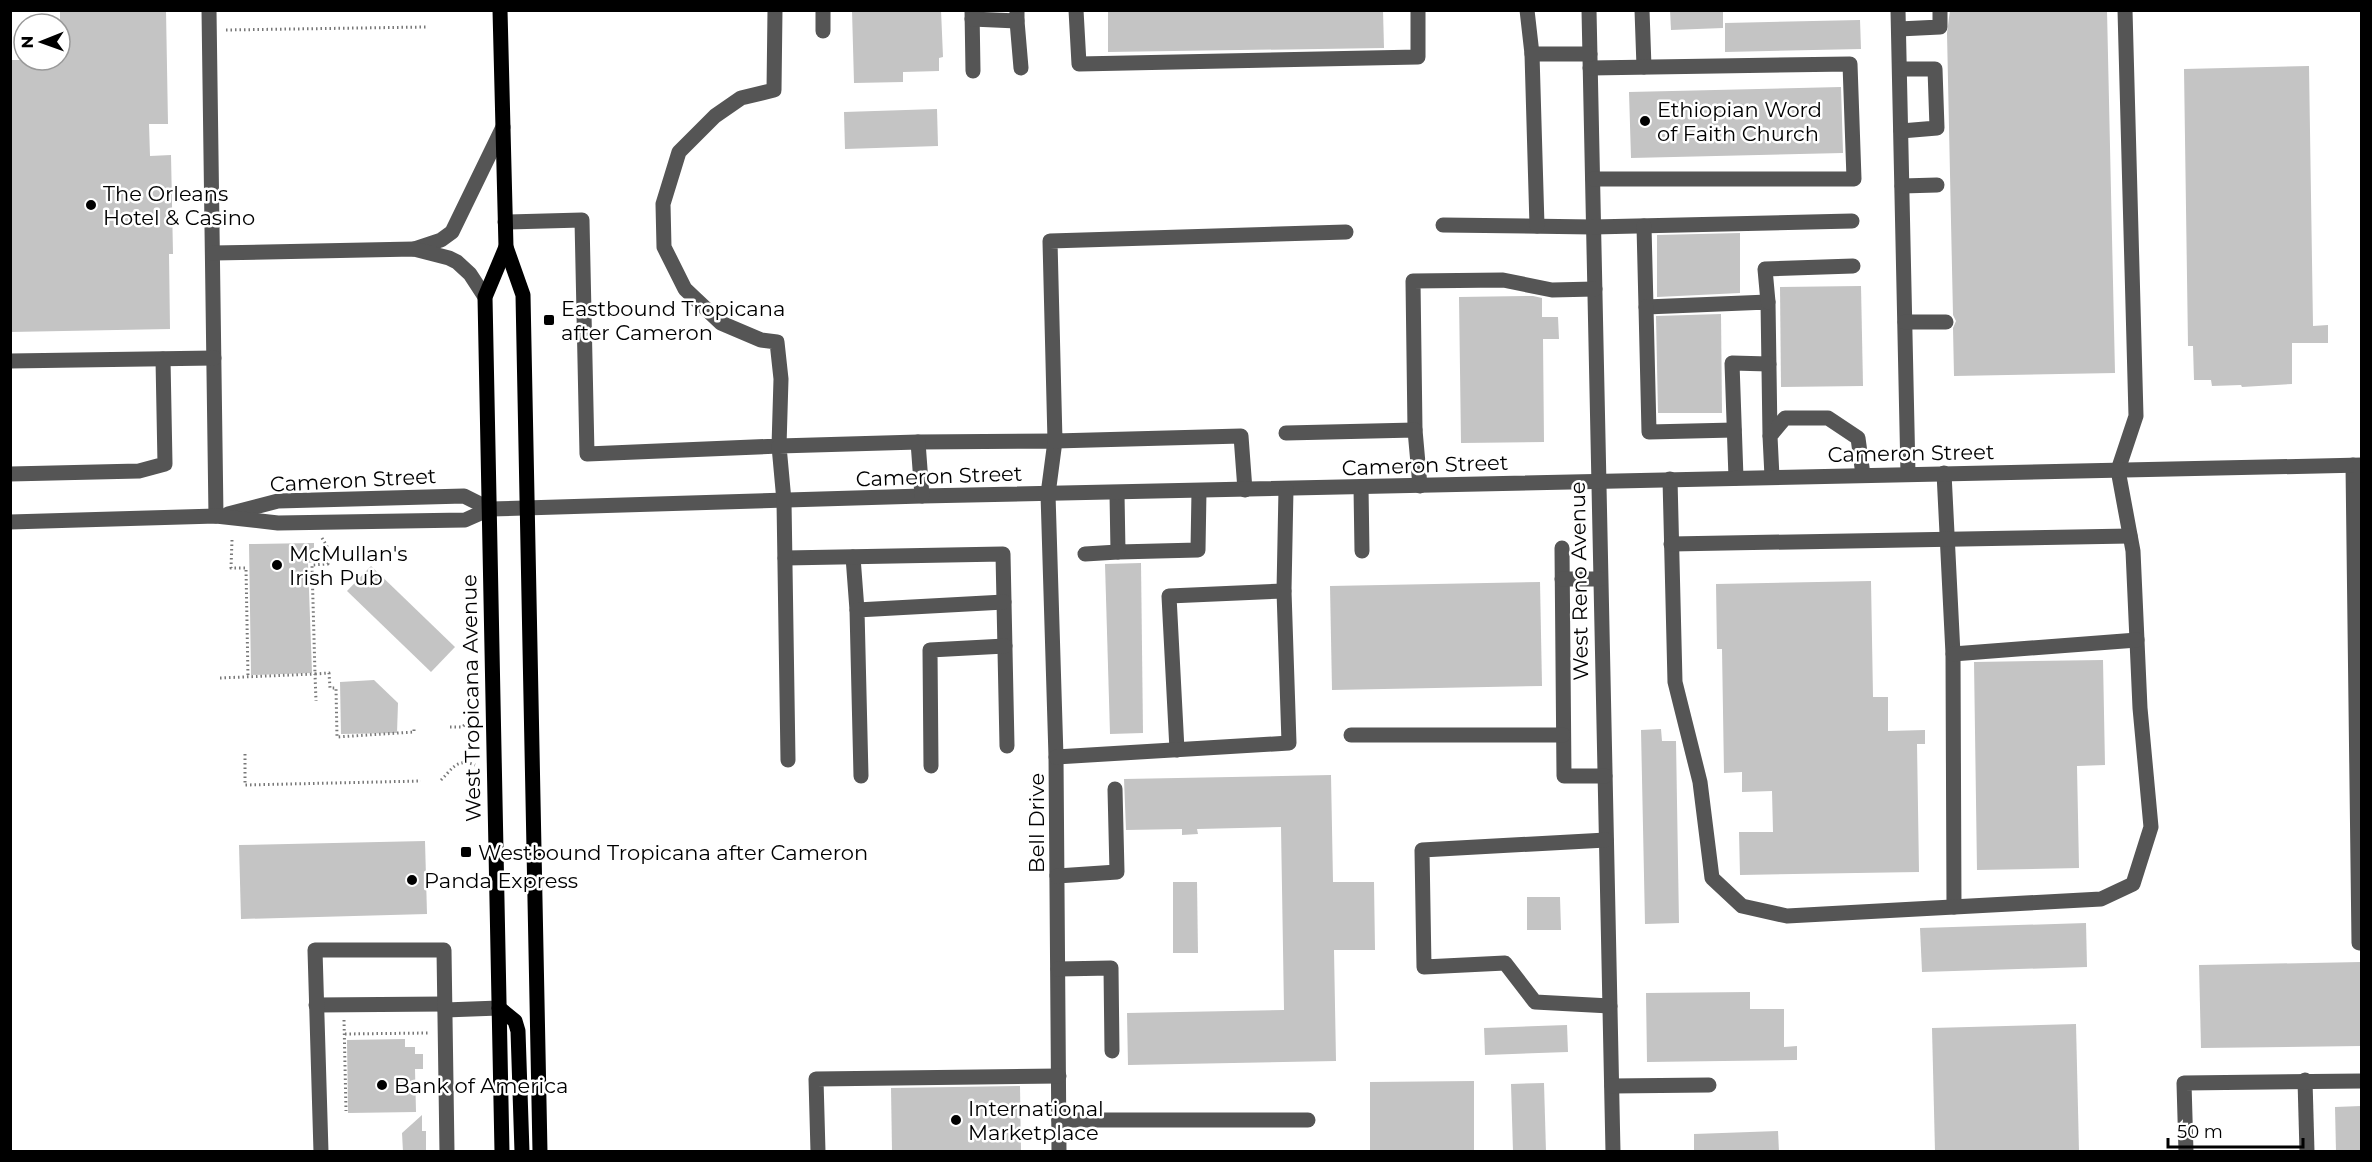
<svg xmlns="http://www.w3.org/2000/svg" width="2372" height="1162" font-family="Montserrat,sans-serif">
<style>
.building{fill:#c4c4c4}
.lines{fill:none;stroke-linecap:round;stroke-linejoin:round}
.path{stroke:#777;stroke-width:3;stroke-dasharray:1.5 3;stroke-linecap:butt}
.minor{stroke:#555;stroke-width:15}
.major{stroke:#000;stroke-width:15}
.poi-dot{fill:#000;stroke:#fff;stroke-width:2}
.labels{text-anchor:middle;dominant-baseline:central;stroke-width:5;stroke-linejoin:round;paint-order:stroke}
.poi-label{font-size:21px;fill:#000;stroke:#fff;text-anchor:start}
.street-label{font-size:21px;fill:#000;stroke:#fff}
</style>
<rect width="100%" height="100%" fill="#fff"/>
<g class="building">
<path d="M60 10H166L168 124H149L150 156 171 155 173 254H169L170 329 10 332V60H60Z"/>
<path d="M852 10H941L943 57 939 58V71L903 72V82L854 83Z"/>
<path d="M1108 10H1383L1384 48 1108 52Z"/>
<path d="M1670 10H1723V28L1671 30Z"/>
<path d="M1950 10H2107L2115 373 1954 376 1953 328 1956 321 1953 315 1947 33Z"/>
<path d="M1860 20 1861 49 1725 52V23Z"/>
<path d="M2309 66 2313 326 2328 325V343H2292V384L2242 387 2241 385 2212 386 2211 380H2194L2193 346H2188L2184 69Z"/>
<path d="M1841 87 1843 153 1631 158 1629 92Z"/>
<path d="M937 109 938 146 845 149 844 112Z"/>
<path d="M1740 233V293L1657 297V235Z"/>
<path d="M1861 286 1863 386 1781 387 1780 287Z"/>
<path d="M1533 296 1542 298V317H1558L1559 339H1543L1544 442 1461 443 1459 297Z"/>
<path d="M1721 314 1722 413H1658L1656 316Z"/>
<path d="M314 543V562L308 563 312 673 251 675 249 544Z"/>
<path d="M1141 563 1143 733 1110 734 1105 564Z"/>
<path d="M371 566 455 647 431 672 347 591Z"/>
<path d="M1871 581 1873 697H1888V731L1925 730V744H1917L1919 872 1740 875 1739 832H1773L1772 791 1742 792V772L1724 773 1722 649H1717L1716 584Z"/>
<path d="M1540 582 1542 686 1332 690 1330 586Z"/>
<path d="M2103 660 2105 765 2077 766 2079 868 1977 870 1974 662Z"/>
<path d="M374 680 398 703 397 733 341 734 340 682Z"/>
<path d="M1661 729 1662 741H1676L1679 923 1645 924 1641 730Z"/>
<path d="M1331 775 1333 882H1374L1375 950H1334L1336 1061 1128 1065 1127 1013 1284 1010 1281 827 1197 829 1198 834 1182 835V829L1126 830 1124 779Z"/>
<path d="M425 841 427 914 241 919 239 845Z"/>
<path d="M1173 882H1197L1198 953H1173Z"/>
<path d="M1527 897H1560L1561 930H1527Z"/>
<path d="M2086 923 2087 967 1922 972 1920 928Z"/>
<path d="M2361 962V1046L2201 1048 2199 965Z"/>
<path d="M1750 992V1009H1784V1047L1797 1046V1060L1647 1062 1646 993Z"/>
<path d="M2076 1024 2079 1152H1935L1932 1028Z"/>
<path d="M1567 1025 1568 1052 1485 1055 1484 1028Z"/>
<path d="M405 1039V1047H415V1054H423V1069H415L416 1112 348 1113 347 1040Z"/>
<path d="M1474 1081V1152H1370V1082Z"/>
<path d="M1544 1083 1546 1152H1513L1511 1084Z"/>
<path d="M1020 1086 1021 1152H892L891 1088Z"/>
<path d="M2361 1106V1152H2336L2335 1107Z"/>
<path d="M422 1115V1131H426V1152H403L402 1133Z"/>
<path d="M1778 1131 1779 1152H1694V1134Z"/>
</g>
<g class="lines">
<g class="path">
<path d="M226 30 426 27"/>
<path d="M322 538 328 548V564L312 565 315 674 329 673 330 688H336L337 737 414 732V729"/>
<path d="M232 540 231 568H246L248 677"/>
<path d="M220 678 315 674 316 701"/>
<path d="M450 727H462L473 718"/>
<path d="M245 754V785L421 781"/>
<path d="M441 780C451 771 456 757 475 765"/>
<path d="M344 1020 346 1111"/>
<path d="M345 1034 428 1033"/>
</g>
<g class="minor">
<path d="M209 10 216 516"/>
<path d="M972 10 973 71"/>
<path d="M1076 10 1079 64 1418 57V10"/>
<path d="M1527 10 1532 54"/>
<path d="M1589 10 1613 1152"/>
<path d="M1642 10 1644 67"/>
<path d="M1898 10 1908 474"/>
<path d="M972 19 1017 21V10"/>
<path d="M1017 21 1021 68"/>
<path d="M1899 29 1940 27V10"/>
<path d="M823 31V10"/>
<path d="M1590 68 1850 64 1854 179H1593"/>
<path d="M1900 69H1935L1937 128 1901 131"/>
<path d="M1902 186 1937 185"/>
<path d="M505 222 582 220 587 454 779 446 781 379 777 342 761 340 721 323 685 289 664 247 663 204 679 152 715 116 741 98 774 90 775 10"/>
<path d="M1443 225 1593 227 1852 221"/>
<path d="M1537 226 1532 54H1590"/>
<path d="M1644 226 1646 307 1768 302 1770 436"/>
<path d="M414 249 441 240 452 232 503 127"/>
<path d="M213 253 414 249 449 258 457 262 470 274 485 297"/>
<path d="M1768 302 1765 269 1853 266"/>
<path d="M1646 307 1649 432 1734 430"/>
<path d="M1905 322H1946"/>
<path d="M10 361 214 358"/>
<path d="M1415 430 1413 281 1503 280 1552 290 1595 289"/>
<path d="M1286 433 1415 430 1420 486"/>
<path d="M918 442 1055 441 1048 494 1056 757 1059 1152"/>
<path d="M2353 465 2359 943H2362"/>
<path d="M1944 473 1953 654 1954 907"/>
<path d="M10 474 139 471 165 464 163 359"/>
<path d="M1772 477 1770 436 1785 418H1828L1858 438 1863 475"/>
<path d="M1736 478 1732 363 1769 364"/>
<path d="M1670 479 1675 682 1700 782 1712 878 1742 906 1787 916 2101 899 2133 884 2151 827 2140 708 2133 551 2118 470 2136 416 2125 10"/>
<path d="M1361 487 1362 551"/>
<path d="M1245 490 1241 436 1055 441 1050 241 1346 232"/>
<path d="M1117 493 1118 552 1198 550 1199 491"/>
<path d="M228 514 278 501 464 496 490 509"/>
<path d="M10 522 216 516 278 523 465 520 490 509 922 496 2362 465"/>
<path d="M1671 544 2130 536"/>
<path d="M1562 548 1564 776H1605"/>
<path d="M1085 554 1118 552"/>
<path d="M853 557 857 610"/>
<path d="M785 558 1003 554 1007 746"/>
<path d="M1562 579H1600"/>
<path d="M1953 654 2137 640"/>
<path d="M1351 735H1563"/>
<path d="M1177 750 1169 596 1284 591"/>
<path d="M1056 757 1289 743 1284 591 1286 489"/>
<path d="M788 760 784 501 779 446 918 442 922 496"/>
<path d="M931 766 930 650 1005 646"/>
<path d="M861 776 857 610 1004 602"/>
<path d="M1606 840 1422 850 1424 967 1505 963 1535 1002 1610 1006"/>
<path d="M1057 876 1117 872 1115 789"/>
<path d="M1058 969 1111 968 1112 1051"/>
<path d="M316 1005 445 1004"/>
<path d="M445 1010 499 1008"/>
<path d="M2305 1080 2307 1152"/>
<path d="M1612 1086 1709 1085"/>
<path d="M1059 1120H1308"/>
<path d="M321 1152 315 950H444L447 1152"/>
<path d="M818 1152 816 1079 1059 1076"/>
<path d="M2186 1152 2184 1083 2362 1081"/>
</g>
<g class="major">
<path d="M500 10 506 247 523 295 540 1152"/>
<path d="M499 1008 515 1021 518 1031 522 1152"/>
<path d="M502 1152 485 297 506 247"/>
</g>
</g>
<g class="poi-dot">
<circle cx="1645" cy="121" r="6"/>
<circle cx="91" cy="205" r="6"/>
<rect x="543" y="314" width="12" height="12" rx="3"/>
<circle cx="277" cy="565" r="6"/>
<rect x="460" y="846" width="12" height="12" rx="3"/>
<circle cx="412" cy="880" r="6"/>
<circle cx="382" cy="1085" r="6"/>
<circle cx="956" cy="1120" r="6"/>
</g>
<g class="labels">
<g class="poi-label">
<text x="1657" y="109">Ethiopian Word<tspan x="1657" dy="24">of Faith Church</tspan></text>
<text x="103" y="193">The Orleans<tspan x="103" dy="24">Hotel &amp; Casino</tspan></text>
<text x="561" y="308">Eastbound Tropicana<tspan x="561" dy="24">after Cameron</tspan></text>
<text x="289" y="553">McMullan's<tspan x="289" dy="24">Irish Pub</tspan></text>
<text x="478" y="852">Westbound Tropicana after Cameron</text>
<text x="424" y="880">Panda Express</text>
<text x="394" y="1085">Bank of America</text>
<text x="968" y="1108">International<tspan x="968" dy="24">Marketplace</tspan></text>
</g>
<g class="street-label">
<text transform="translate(1911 453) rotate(-1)">Cameron Street</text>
<text transform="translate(1425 465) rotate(-2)">Cameron Street</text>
<text transform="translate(939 476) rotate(-2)">Cameron Street</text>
<text transform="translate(353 480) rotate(-3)">Cameron Street</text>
<text transform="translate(1579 581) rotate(-91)">West Reno Avenue</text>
<text transform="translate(471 698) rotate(-91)">West Tropicana Avenue</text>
<text transform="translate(1036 823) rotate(-90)">Bell Drive</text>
</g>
</g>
<rect width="2372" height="1162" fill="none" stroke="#000000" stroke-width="24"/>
<g transform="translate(42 42) rotate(269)"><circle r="28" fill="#ffffff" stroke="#999999" stroke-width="1.5"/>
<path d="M0-4.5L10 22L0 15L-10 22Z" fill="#000000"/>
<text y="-9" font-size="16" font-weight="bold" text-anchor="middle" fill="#000000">N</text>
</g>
<path d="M2168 1138v9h135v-9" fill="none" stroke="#000000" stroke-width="3"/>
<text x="2177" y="1138" font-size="18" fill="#000000" stroke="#ffffff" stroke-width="4.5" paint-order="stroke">50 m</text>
</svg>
